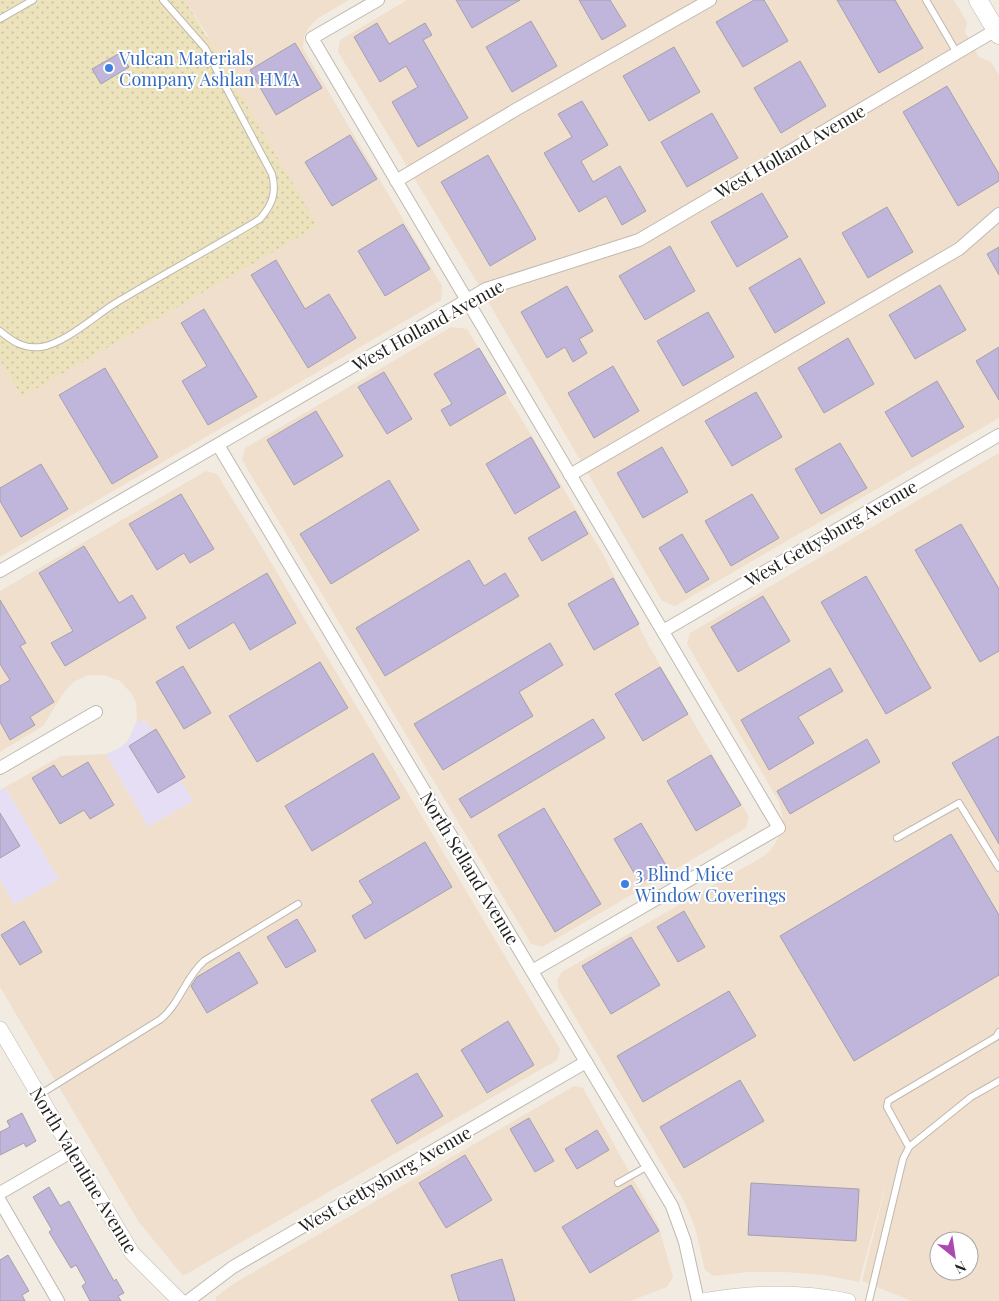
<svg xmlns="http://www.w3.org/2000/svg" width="999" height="1301" font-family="'Playfair Display',serif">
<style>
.commercial{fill:#e5def4}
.industrial{fill:#f1dfce;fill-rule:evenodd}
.sand{fill:url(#sand-dots)}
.building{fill:#c0b5da;stroke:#a4a1ab}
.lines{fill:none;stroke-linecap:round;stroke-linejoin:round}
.service-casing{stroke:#bfb9af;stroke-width:8}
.minor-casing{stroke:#bfb9af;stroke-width:14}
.tertiary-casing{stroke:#bfb9af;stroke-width:16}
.secondary-casing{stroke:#bfb9af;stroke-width:19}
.service{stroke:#fff;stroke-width:6}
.minor{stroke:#fff;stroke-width:12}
.tertiary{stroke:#fff;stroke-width:15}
.secondary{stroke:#fff;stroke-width:18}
.shop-dot{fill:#3f7fe0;stroke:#fff;stroke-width:2}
.labels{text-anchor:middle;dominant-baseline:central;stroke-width:4;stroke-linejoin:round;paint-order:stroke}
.shop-label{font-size:18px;fill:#366cbe;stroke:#fff;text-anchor:start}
.street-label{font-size:18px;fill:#24221e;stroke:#fff}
</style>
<defs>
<pattern id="sand-dots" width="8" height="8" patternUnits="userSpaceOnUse" patternTransform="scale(1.25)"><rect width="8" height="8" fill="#ece3bd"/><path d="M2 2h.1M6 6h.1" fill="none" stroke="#cac2a2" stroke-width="1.8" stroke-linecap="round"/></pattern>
</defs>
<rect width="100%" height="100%" fill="#f2ebe1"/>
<g class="commercial">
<path d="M137 721 147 722 193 801 148 827 106 754 118 749 127 742Z"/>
<path d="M5 787 59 879 14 905 0 880V790Z"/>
</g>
<g class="industrial">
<path d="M185 0H349L318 18 309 27 304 37 303 48 442 286 441 300 0 557V360L23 397 208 36Z"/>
<path d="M407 0H954L967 22 965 32 979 57 991 62 999 75V418L675 606 662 601 472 274 338 52 340 40Z"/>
<path d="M451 327 467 329 603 554 649 646 749 817 746 828 542 947 531 944 242 460 245 448Z"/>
<path d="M999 453V1301H912L862 1281 887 1180 859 1282 823 1275 785 1272H748L714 1276 705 1270 695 1227 684 1201 559 990 557 980 562 972 764 856 771 850 780 835 783 818 779 802 687 644 690 633ZM939 1241H969V1271H939Z"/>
<path d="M206 471 217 474 263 549 560 1049 557 1060 183 1276 138 1221 0 987V880L14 905 59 879 5 787 61 756 106 754 148 827 193 801 147 722 137 721 136 703 132 694 120 681 104 675H88L73 682 63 694 43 726 0 752V591Z"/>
<path d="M574 1086 583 1088 658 1224 673 1277 667 1287 630 1301H216V1297L233 1284Z"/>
</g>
<path class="sand" d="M0 0H185L318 226 22 397 0 360Z"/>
<g class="building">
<path d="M456 0H520L472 28Z"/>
<path d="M579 0H610L626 26 602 40Z"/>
<path d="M754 0H764L788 41 743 67 716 22Z"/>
<path d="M837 0H895L923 48 879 73Z"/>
<path d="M531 21 557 66 512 92 486 47Z"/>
<path d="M377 23 389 44 425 23 432 35 423 40 468 118 418 147 392 102 418 87 406 66 380 82 354 37Z"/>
<path d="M295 43 322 88 276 115 250 70Z"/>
<path d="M674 47 700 92 649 121 623 76Z"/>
<path d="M120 53 129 67 101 84 92 69Z"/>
<path d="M800 61 826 106 781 133 754 88Z"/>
<path d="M947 86 999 174V181L958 206 903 112Z"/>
<path d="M582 101 608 145 581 161 593 182 620 166 646 211 622 225 606 196 579 212 544 153 572 137 558 114Z"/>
<path d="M712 113 738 158 687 187 661 142Z"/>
<path d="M350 135 377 179 332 206 305 162Z"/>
<path d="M488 155 536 239 490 266 441 182Z"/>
<path d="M762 193 788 237 737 267 711 222Z"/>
<path d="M887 207 913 252 868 278 842 233Z"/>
<path d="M403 224 430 269 385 296 358 251Z"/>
<path d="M670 246 695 291 645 320 619 276Z"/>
<path d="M999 247V275L987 254Z"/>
<path d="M800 258 825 303 775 333 749 288Z"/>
<path d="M276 260 305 309 329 294 356 338 308 368 251 275Z"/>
<path d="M940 285 966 330 915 359 889 315Z"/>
<path d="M567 286 593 331 579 339 587 353 573 362 565 347 547 358 521 312Z"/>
<path d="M204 309 257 397 208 425 182 381 207 366 181 323Z"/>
<path d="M708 312 734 357 683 386 657 341Z"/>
<path d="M848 338 874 384 824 413 798 368Z"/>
<path d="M999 347V400L976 361Z"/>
<path d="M479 348 506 393 450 426 441 410 452 404 434 374Z"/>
<path d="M613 366 639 411 594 438 568 393Z"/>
<path d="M105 368 158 457 112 484 59 395Z"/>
<path d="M384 372 412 419 387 434 358 387Z"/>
<path d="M937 381 964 427 912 457 885 412Z"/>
<path d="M756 392 782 437 732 466 705 421Z"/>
<path d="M316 411 343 456 294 485 267 440Z"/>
<path d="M531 437 560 487 515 514 486 464Z"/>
<path d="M840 443 867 488 821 514 795 469Z"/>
<path d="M662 447 688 492 643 518 617 473Z"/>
<path d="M41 464 68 509 21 537 0 501V488Z"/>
<path d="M389 480 419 530 331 584 300 534Z"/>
<path d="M181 494 214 549 190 563 184 553 157 570 129 524Z"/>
<path d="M752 494 779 538 731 566 705 521Z"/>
<path d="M575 511 588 534 542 561 528 538Z"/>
<path d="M961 524 999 589V651L980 662 915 550Z"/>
<path d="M682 534 709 579 686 593 659 548Z"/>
<path d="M84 546 119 603 132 595 146 618 65 666 51 643 73 631 39 573Z"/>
<path d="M469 560 484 586 505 573 519 596 385 676 356 628Z"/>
<path d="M267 573 296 623 250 650 234 622 189 649 176 627Z"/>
<path d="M866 576 931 688 886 714 821 602Z"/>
<path d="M613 578 639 624 594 650 568 604Z"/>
<path d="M763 596 790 641 738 672 711 627Z"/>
<path d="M0 600 26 643 20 646 54 702 30 717 35 725 10 740 0 722V686L10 680 0 664Z"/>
<path d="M550 643 563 665 519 692 533 716 443 770 414 724Z"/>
<path d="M320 662 348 708 257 762 229 716Z"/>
<path d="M183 666 211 713 184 729 156 682Z"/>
<path d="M660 667 688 714 643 741 615 694Z"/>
<path d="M830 668 843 691 798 717 814 743 769 770 741 720Z"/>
<path d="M593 719 605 738 471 818 459 799Z"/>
<path d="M156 729 185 777 158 793 129 746Z"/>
<path d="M999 736V844L952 763Z"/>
<path d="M867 739 880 762 790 814 777 791Z"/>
<path d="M373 753 400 798 312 851 285 806Z"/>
<path d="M711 755 741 805 696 831 667 781Z"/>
<path d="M88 762 114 805 90 819 84 810 60 824 32 778 54 765 62 777Z"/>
<path d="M544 808 601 904 555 932 498 835Z"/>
<path d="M0 813 20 846 0 858Z"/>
<path d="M641 823 667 867 640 883 614 839Z"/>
<path d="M951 834 999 915V975L854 1061 780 936Z"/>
<path d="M425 842 452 887 365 939 352 916 373 903 359 881Z"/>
<path d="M684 911 705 947 678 962 657 927Z"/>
<path d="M297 919 316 951 286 968 267 937Z"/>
<path d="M24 921 42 952 20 965 1 935Z"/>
<path d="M631 937 660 985 611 1014 582 966Z"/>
<path d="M239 952 258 983 207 1013 191 986 197 977Z"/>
<path d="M729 991 756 1036 643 1102 617 1056Z"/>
<path d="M508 1021 534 1065 487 1093 461 1050Z"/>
<path d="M417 1073 443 1116 397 1144 371 1100Z"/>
<path d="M740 1080 764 1121 684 1168 660 1127Z"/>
<path d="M22 1113 36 1141 26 1147 24 1143 0 1155V1132L10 1127 7 1121Z"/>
<path d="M529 1118 554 1161 535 1172 510 1129Z"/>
<path d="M597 1130 609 1150 577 1169 565 1149Z"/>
<path d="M465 1155 492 1200 446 1228 419 1183Z"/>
<path d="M751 1183 859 1189 856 1241 748 1235Z"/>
<path d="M631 1185 659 1231 590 1273 562 1227Z"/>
<path d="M49 1187 60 1206 69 1201 114 1281 116 1279 124 1293 118 1296 121 1301H90L82 1286 86 1283 76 1265 71 1268 49 1232 52 1230 33 1197Z"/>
<path d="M8 1255 29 1291 22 1295 25 1301H0V1260Z"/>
<path d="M502 1259 515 1301H459L451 1275Z"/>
</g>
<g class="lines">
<g class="service-casing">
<g id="service">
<path d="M926 0 957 53"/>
<path d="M0 19 33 0"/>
<path d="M0 331C13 342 24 349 41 347 64 344 95 316 114 304 162 275 212 248 260 219 272 205 277 193 272 174L205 48 163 0"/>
<path d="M897 838 959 803 999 868"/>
<path d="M39 1095 161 1019C180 1003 185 978 204 961L298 904"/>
<path d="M909 1147 887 1107 888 1101 996 1037 999 1032"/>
<path d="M618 1183 648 1166"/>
<path d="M869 1301 903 1159 909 1147 971 1097 999 1081"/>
</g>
</g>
<g class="minor-casing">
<g id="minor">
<path d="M378 0 312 38 779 828 532 971"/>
<path d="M396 181 517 109 710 0"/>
<path d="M218 445 672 1206 685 1242 698 1301"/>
<path d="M570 475 959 249 999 214"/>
<path d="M0 571 486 289 639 240 996 30"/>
<path d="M663 631 999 435"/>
<path d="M0 768 96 712"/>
<path d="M0 1193 71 1152"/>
<path d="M0 1201 58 1301"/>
<path d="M188 1301 233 1267 586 1062"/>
</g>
</g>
<g class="tertiary-casing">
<g id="tertiary">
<path d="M0 1029 132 1253 180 1301"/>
<path d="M703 1301C752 1292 799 1291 848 1301"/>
</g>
</g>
<g class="secondary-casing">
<path id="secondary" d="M978 0 999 35"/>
</g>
<use href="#service" class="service"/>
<use href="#minor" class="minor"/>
<use href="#tertiary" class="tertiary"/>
<use href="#secondary" class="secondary"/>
</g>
<g class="shop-dot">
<circle cx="109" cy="68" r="5"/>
<circle cx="625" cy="884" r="5"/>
</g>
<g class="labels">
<g class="shop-label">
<text x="119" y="58">Vulcan Materials<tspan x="119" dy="21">Company Ashlan HMA</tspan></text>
<text x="635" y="874">3 Blind Mice<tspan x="635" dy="21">Window Coverings</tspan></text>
</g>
<g class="street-label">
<text transform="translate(790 151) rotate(-30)">West Holland Avenue</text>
<text transform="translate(428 325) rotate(-29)">West Holland Avenue</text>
<text transform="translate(831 533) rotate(-30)">West Gettysburg Avenue</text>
<text transform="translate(470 868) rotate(59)">North Selland Avenue</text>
<text transform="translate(84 1170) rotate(59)">North Valentine Avenue</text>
<text transform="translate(385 1179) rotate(-30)">West Gettysburg Avenue</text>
</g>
</g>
<g transform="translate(954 1256) rotate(150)"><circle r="24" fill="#ffffff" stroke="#a7a7a5"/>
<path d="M0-4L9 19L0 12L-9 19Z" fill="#aa49b0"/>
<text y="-8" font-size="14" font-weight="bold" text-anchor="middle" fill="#24221e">N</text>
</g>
</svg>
